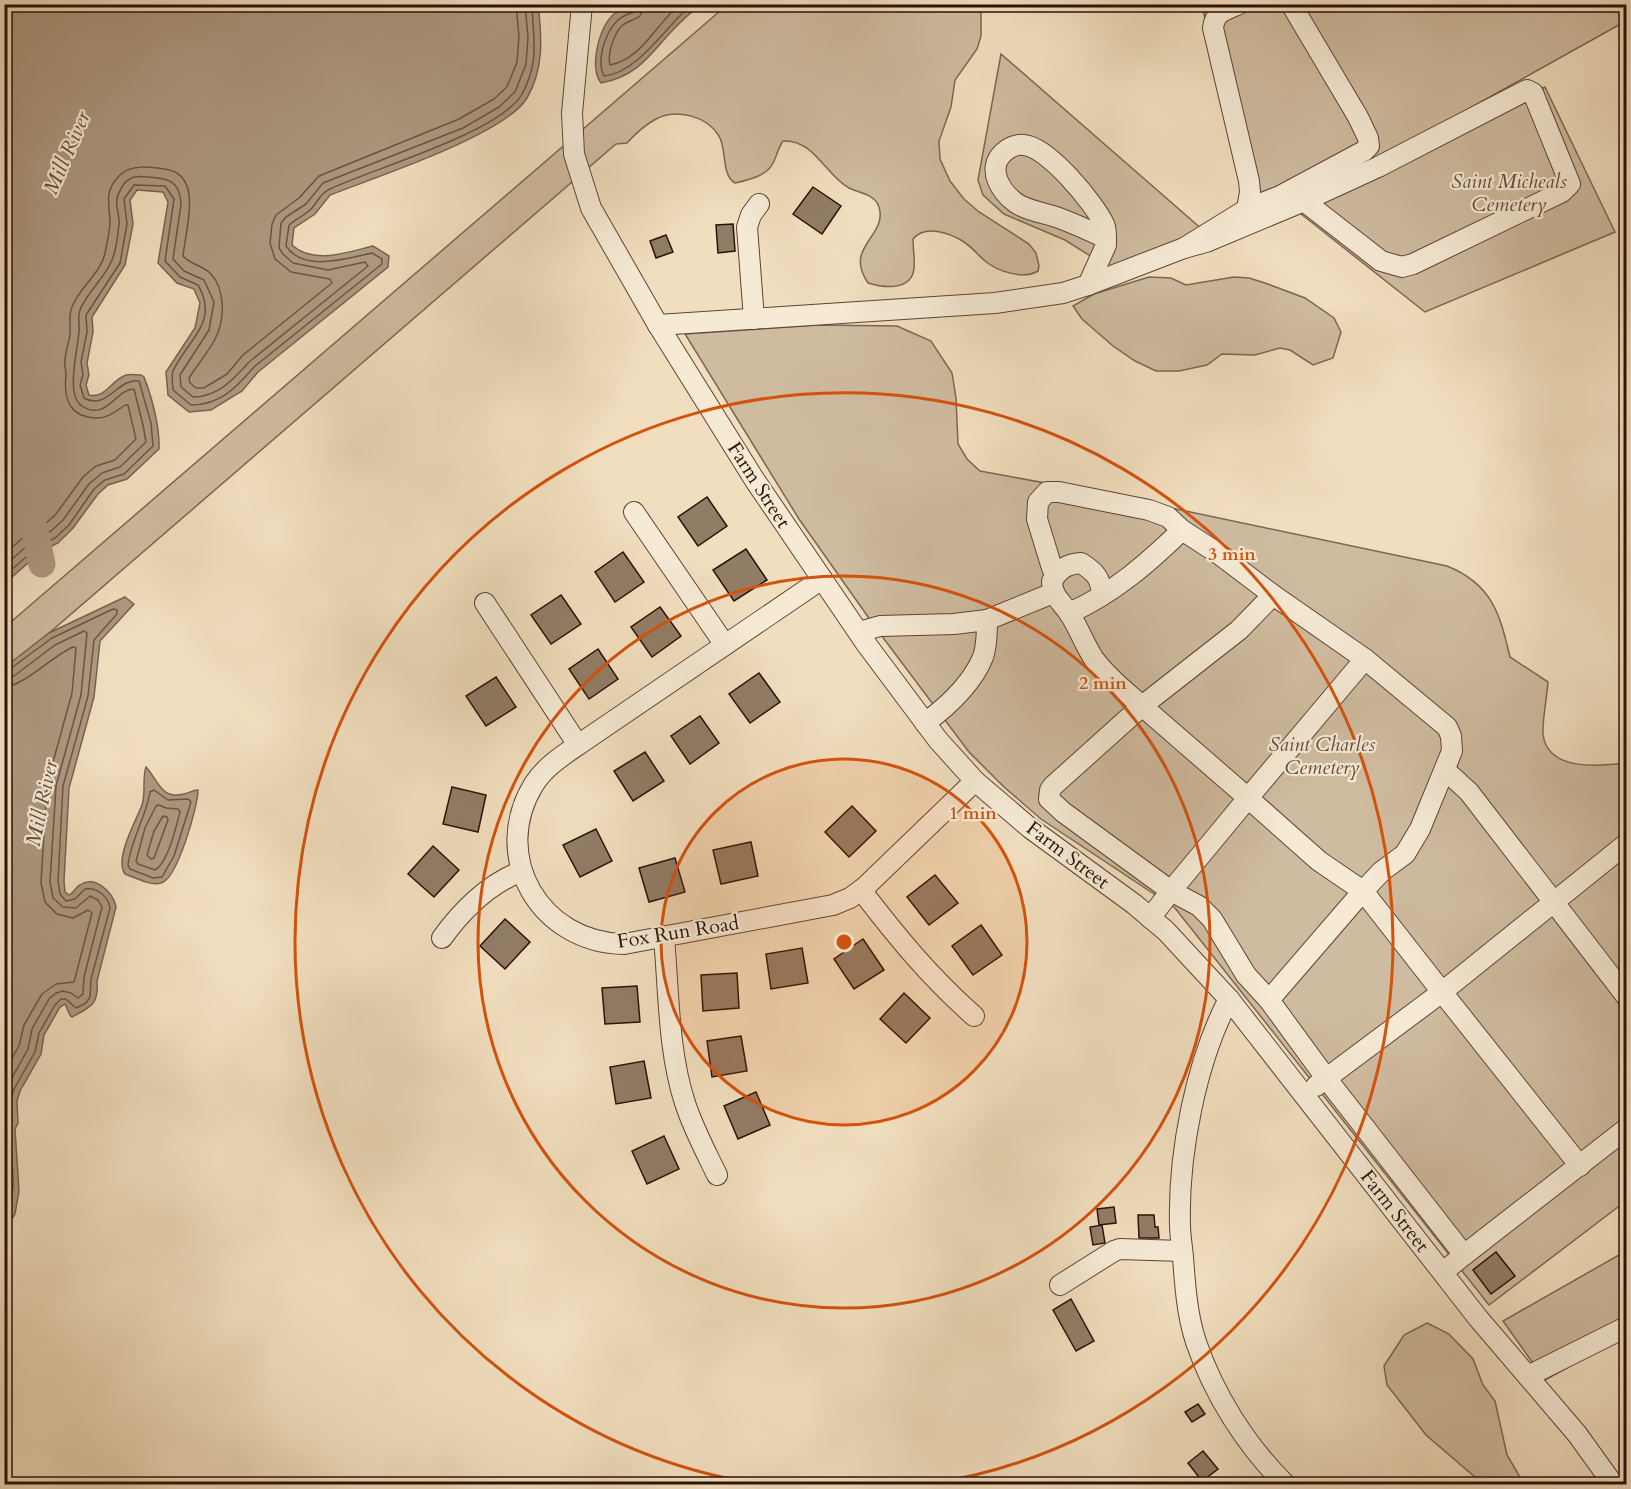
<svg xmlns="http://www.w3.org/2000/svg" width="1631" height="1489" font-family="Cardo,serif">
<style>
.green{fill:#cfbb9f;stroke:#7c6653;stroke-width:1.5}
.water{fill:#ad9880;stroke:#796250;stroke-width:1.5}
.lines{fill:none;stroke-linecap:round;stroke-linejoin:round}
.shore{stroke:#6c5444;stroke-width:1.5}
.river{stroke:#ad9880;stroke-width:27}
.building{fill:#917c66;stroke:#2a1107;stroke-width:1.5}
.minor-casing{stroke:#5c4435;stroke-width:22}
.minor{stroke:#f6ead5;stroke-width:20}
.ring{fill:none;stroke:#d5520c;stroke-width:3}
.labels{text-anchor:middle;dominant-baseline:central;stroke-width:4.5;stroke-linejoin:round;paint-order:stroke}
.park-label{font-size:20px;font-style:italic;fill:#644c3c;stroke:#f6ead5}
.street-label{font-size:20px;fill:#2a1107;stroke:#f6ead5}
.water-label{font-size:21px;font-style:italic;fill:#654e3d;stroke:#f6ead5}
.centre{fill:#d5520c;stroke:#f6ead5;stroke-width:3}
.ring-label{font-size:18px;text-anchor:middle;font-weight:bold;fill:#d5520c;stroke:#f6ead5;stroke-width:4.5;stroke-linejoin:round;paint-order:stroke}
</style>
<rect width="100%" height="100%" fill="#f1debe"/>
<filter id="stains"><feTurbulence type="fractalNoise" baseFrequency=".00333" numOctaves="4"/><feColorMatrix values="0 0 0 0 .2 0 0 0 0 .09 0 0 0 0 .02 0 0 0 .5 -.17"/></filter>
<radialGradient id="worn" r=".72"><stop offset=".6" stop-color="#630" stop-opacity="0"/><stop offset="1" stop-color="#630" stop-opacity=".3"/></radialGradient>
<g class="green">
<path d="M1626 4V21L1436 127 1282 205 1241 189 1202 5Z"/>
<path d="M727 5H981V36L977 49 955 80 951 107 939 141 940 159 950 181 964 199 979 212 1029 244 1036 253 1039 266 1038 271C1023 280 997 271 985 261 978 255 972 247 964 242 950 233 925 224 913 239 913 249 915 260 914 269 911 291 884 288 868 283 843 246 888 237 879 207 875 194 859 193 849 188 826 176 814 139 783 141 778 148 777 156 773 163 767 176 748 180 735 183 721 175 727 149 719 136 707 116 676 108 656 119 645 125 635 134 627 143L616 144 5 671V627Z"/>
<path d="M1001 54 1204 231 1111 269 1065 240 1004 214 983 195 978 180Z"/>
<path d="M1545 87 1615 232 1425 312 1301 214Z"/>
<path d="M1149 277 1171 278 1186 285 1234 277 1249 278 1265 283 1305 298 1334 318 1341 332 1333 358 1313 365 1290 350 1280 348 1255 355 1222 354 1207 365 1179 371H1156L1135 361 1113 346 1082 319 1073 306 1094 294Z"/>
<path d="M819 325 897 326 931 341 952 373 956 398 958 444 967 459 980 471 1105 494 1447 566C1492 584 1500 614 1510 657L1548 682C1547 696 1542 723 1543 734 1547 772 1600 766 1626 763V1201L1489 1305 1175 908 1041 819 1004 787 969 752 878 631 799 519 685 334Z"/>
<path d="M1626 1251V1335L1545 1380 1503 1321Z"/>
<path d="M1427 1323 1449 1334 1473 1359 1483 1385 1495 1401 1507 1455 1524 1484H1483L1426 1435 1387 1385 1384 1366 1404 1335Z"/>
</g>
<g class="water">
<path d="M5 4 538 5C542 37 544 69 527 98 505 135 373 178 330 195L315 214 294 228 292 245C313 265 348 252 373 246L389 256 388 267 258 372 242 391 211 410 189 412 168 395 166 372 195 328 200 303 194 289 177 283 158 263 168 202 163 192 137 190 130 200 133 224 125 265 92 317 93 332 87 363 89 375 86 385 89 395C106 399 111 380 126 375 131 374 136 375 141 375L144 377C152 397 160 428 159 449L127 479 108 485 98 494 73 528 58 543 43 550 5 583Z"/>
<path d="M659 5H701C695 10 688 14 683 20 654 46 644 75 601 83 589 67 599 27 614 14 627 4 645 8 659 5Z"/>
<path d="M125 597 134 604 100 641 94 697 69 788 64 881 65 892 69 895C74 893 75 888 80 885 95 875 113 892 116 907L97 981C99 1004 91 1007 72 1017L70 1015 65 1004 60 1007 44 1035 41 1054 20 1091 17 1101 18 1123 15 1129 19 1191 15 1214 9 1223V1248L5 1267V667L49 633Z"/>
<path d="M146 767C158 780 161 800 184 794 189 793 193 790 198 790 198 806 177 880 161 883 150 886 136 878 125 874 114 859 136 821 142 805 146 793 142 778 146 767Z"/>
</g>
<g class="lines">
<g class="shore">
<path d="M636 4 634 12C628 14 621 16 617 21 605 33 596 61 604 76 638 73 667 25 692 4"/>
<path d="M644 4 640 16C635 20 628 21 623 25 614 32 607 55 610 65 642 59 657 23 680 4"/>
<path d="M4 554 30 532 45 524 56 514 83 477 96 466 115 460 136 439 128 405H125C113 414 103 421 88 417 66 413 64 393 66 374 66 370 64 365 65 361 65 352 69 343 70 334 71 325 68 316 72 307 79 288 101 273 105 253 107 243 110 231 110 221 109 201 104 191 120 175 131 164 151 167 164 169 205 173 185 231 183 256 191 265 202 265 210 273 226 289 225 320 215 339 208 353 197 365 189 378L190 383 196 388H204L227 374 243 355 332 283 330 279 291 272 275 259 270 243 272 224 276 215 299 198 319 176 459 119 494 99 507 87 517 62 519 37 516 4"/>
<path d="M4 566 35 539 51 531 63 520 89 484 102 473 120 467 146 442 143 425 134 389C116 389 106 422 82 406 65 395 78 349 79 332 80 324 77 317 80 310 87 292 105 278 112 260 116 250 118 235 119 224 120 214 113 202 119 193 121 188 125 181 130 179 135 175 142 177 148 177 167 178 180 180 181 204L173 259 184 271 204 280 214 302 209 330 180 375 181 387 193 397C218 397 234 379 249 362L368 266 365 262 328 270 293 263 283 254 279 248 281 223 286 217 306 204 323 183 463 128 499 107 515 92 526 64 528 37 525 4"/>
<path d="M4 576 39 546 55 538 69 525 94 489 105 480 124 474 153 446 151 423 139 381C117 378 107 411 84 398L80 385 83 375 81 362 87 332 86 315 120 263 127 224 124 199 134 185 165 186 174 199 165 261 180 277 198 285C220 323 187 340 173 371 171 377 173 385 173 390L191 405C220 405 236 388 254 367L382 264V259L372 253C347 258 304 273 286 246L289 225C296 219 305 215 311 209 318 202 321 192 330 189 372 169 501 132 522 94 540 61 533 39 532 4"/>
<path d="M4 670 10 669 52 638 113 609 117 610V614L94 640 88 696 63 786 58 881 60 894 66 901 75 899 85 889C97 887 108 896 110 908L91 979 90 997 86 1003 76 1008 66 999H61L55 1005 39 1033 35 1052 14 1089 11 1100 12 1121 9 1129C10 1156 20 1195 4 1218"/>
<path d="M4 678 14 676 55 645 84 631 87 633 81 695 56 786 50 882 53 898 63 907 76 908 90 896 98 900 102 907 84 977 83 994 78 998 71 993 63 991 56 993 49 999 32 1029 28 1049 8 1085 4 1096"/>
<path d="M4 687C24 686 52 656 73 647L76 648 72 693 47 784 41 883 45 902 57 914 73 918 88 910 92 913 74 982 56 984 42 994 24 1025 19 1046 4 1072"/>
<path d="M154 790 168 800 188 799 191 802 174 856 162 877 153 878 130 869 128 865C131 839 146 817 150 792Z"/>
<path d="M159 805 166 808 178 809 180 812C176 827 168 863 155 870L138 864 136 861 145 828 156 806Z"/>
<path d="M163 816 167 817 168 820 154 858 151 859 147 855 154 831Z"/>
</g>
<path class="river" d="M32 519 42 564"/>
</g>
<g class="building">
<path d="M813 187 841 206 822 234 793 214Z"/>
<path d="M733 224 735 251 718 253 716 225Z"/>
<path d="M666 235 673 252 656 258 650 241Z"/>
<path d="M707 497 727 526 698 546 678 517Z"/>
<path d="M746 549 767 580 734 601 713 570Z"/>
<path d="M623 552 644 582 615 602 595 572Z"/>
<path d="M561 595 581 624 551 644 531 615Z"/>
<path d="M660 607 681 636 652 657 631 627Z"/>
<path d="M598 649 618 679 589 699 569 669Z"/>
<path d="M759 673 780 702 750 723 729 694Z"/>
<path d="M496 677 516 707 486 726 466 696Z"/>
<path d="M700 716 719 743 690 764 671 736Z"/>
<path d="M645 752 664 781 633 801 614 771Z"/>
<path d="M452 787 486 795 478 832 443 824Z"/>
<path d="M852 806 876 831 849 857 825 832Z"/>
<path d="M596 829 612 861 580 877 563 845Z"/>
<path d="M751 842 758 876 721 884 713 850Z"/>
<path d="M433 846 459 870 434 897 408 874Z"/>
<path d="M675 858 685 892 649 902 639 868Z"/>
<path d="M935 875 958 903 929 925 907 897Z"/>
<path d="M505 919 530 942 505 969 480 946Z"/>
<path d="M981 925 1002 955 973 975 952 946Z"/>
<path d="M863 939 884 970 854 989 834 959Z"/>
<path d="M802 948 808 983 771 989 766 954Z"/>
<path d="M737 973 739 1008 703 1011 701 975Z"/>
<path d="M637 986 640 1022 605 1024 602 988Z"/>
<path d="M904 993 930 1018 906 1043 880 1019Z"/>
<path d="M741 1036 747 1071 712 1077 707 1041Z"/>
<path d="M644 1061 651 1098 616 1104 610 1067Z"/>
<path d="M756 1092 770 1125 738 1139 724 1106Z"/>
<path d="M664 1136 679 1169 647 1184 632 1151Z"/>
<path d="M1114 1207 1116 1223 1099 1225 1097 1209Z"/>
<path d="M1138 1215H1154L1155 1227H1158L1159 1238H1139Z"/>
<path d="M1102 1225 1105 1243 1093 1245 1090 1227Z"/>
<path d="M1496 1252 1515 1276 1491 1294 1473 1270Z"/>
<path d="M1071 1299 1094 1341 1076 1351 1053 1310Z"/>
<path d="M1198 1404 1205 1414 1192 1422 1185 1412Z"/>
<path d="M1203 1451 1218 1469 1202 1481 1188 1463Z"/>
</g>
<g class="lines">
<g class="minor-casing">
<g id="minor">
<path d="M582 4 572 113 574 154 591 208 658 325 754 479 867 645 938 740 975 781 1030 828 1134 904 1166 931 1229 999 1478 1318 1577 1434 1613 1484"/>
<path d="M1239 4C1225 11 1215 11 1213 28L1249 181 1250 192 1247 209"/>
<path d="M1291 4 1358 117 1368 138 1369 146 1364 151 1280 196 1247 209 1184 248 1206 242 1304 201 1378 167 1527 90 1533 93 1570 184 1562 192 1413 264 1402 267 1381 261 1304 201"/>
<path d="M1088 285 1184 248"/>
<path d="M754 319 747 227 751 215 759 204"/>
<path d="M658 325 995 303 1063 293 1088 285 1106 245V238C1090 231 1075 224 1059 218 1046 213 1027 211 1016 203 1001 192 986 169 1003 153 1008 148 1016 144 1024 145 1048 147 1094 203 1104 224 1106 228 1106 233 1106 238"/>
<path d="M634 512 725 645"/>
<path d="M1057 573 1052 568 1037 519 1038 502 1047 492H1059L1149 510 1168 517 1182 530"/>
<path d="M822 579 578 745C562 756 545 767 534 784 489 857 541 943 624 944L833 905 850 898 865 887 975 781"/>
<path d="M1102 595C1101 578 1095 572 1081 563 1067 564 1059 569 1052 581 1052 596 1061 601 1069 613 1079 628 1084 644 1094 659 1107 677 1125 691 1142 706L1053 786 1050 790 1049 799 1063 812 1171 891 1150 918"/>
<path d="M1273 595 1365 659"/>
<path d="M485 603 578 745"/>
<path d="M1069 613C1113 594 1149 562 1182 530L1219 554 1273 595 1239 630 1142 706 1248 798 1171 891 1199 906 1212 919 1246 975 1269 1000 1326 1078 1464 1255 1443 1272"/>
<path d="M859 632 880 626 954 624 987 620 1053 593"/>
<path d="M1365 659 1447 727 1451 736 1452 751 1420 829 1405 854 1382 871 1363 891 1319 861 1248 798Z"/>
<path d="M925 723C948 706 972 684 983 657 987 646 987 632 987 620"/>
<path d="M1445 770 1469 792 1626 996"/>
<path d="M861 890C898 938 929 976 974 1016"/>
<path d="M442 938C463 909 488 884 522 871"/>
<path d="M664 938C669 992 668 1051 685 1103 693 1128 706 1152 717 1175"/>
<path d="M1229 999C1196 1061 1178 1154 1180 1225 1180 1235 1182 1246 1183 1257 1185 1285 1187 1315 1196 1342 1214 1395 1246 1445 1285 1484"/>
<path d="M1269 1000 1363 891 1442 992 1316 1086"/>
<path d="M1580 1166 1442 992 1626 844"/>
<path d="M1464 1255 1626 1129"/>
<path d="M1060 1285 1114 1251 1120 1249 1182 1251"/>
<path d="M1528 1376 1626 1327"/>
</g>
</g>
<use href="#minor" class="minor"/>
</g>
<circle cx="844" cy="942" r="183" fill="#d5520c" fill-opacity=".12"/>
<g class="ring">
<circle cx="844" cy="942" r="183"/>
<circle cx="844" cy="942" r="366"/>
<path d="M758 1484A549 549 0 1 1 930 1484"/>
</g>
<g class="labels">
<g class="park-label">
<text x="1509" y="181">Saint Micheals<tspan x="1509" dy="23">Cemetery</tspan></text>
<text x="1322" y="744">Saint Charles<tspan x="1322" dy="23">Cemetery</tspan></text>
</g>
<g class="street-label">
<text transform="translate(759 485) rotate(57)">Farm Street</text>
<text transform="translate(1068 855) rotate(37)">Farm Street</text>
<text transform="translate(678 932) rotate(-9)">Fox Run Road</text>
<text transform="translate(1395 1211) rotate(52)">Farm Street</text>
</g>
<g class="water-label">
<text transform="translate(67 153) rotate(-67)">Mill River</text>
<text transform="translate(42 803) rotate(-78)">Mill River</text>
</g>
</g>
<circle cx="844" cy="942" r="9" class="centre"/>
<g class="ring-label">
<text x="1232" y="560">3 min</text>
<text x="1103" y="689">2 min</text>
<text x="973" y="819">1 min</text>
</g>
<rect width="1631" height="1489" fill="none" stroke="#f1debe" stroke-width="24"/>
<rect x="6" y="6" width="1619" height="1477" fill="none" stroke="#2a1107" stroke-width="3"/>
<rect x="12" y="12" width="1607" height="1465" fill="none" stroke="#2a1107" stroke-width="1.5"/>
<rect width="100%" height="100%" filter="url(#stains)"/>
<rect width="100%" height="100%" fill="url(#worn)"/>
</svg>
